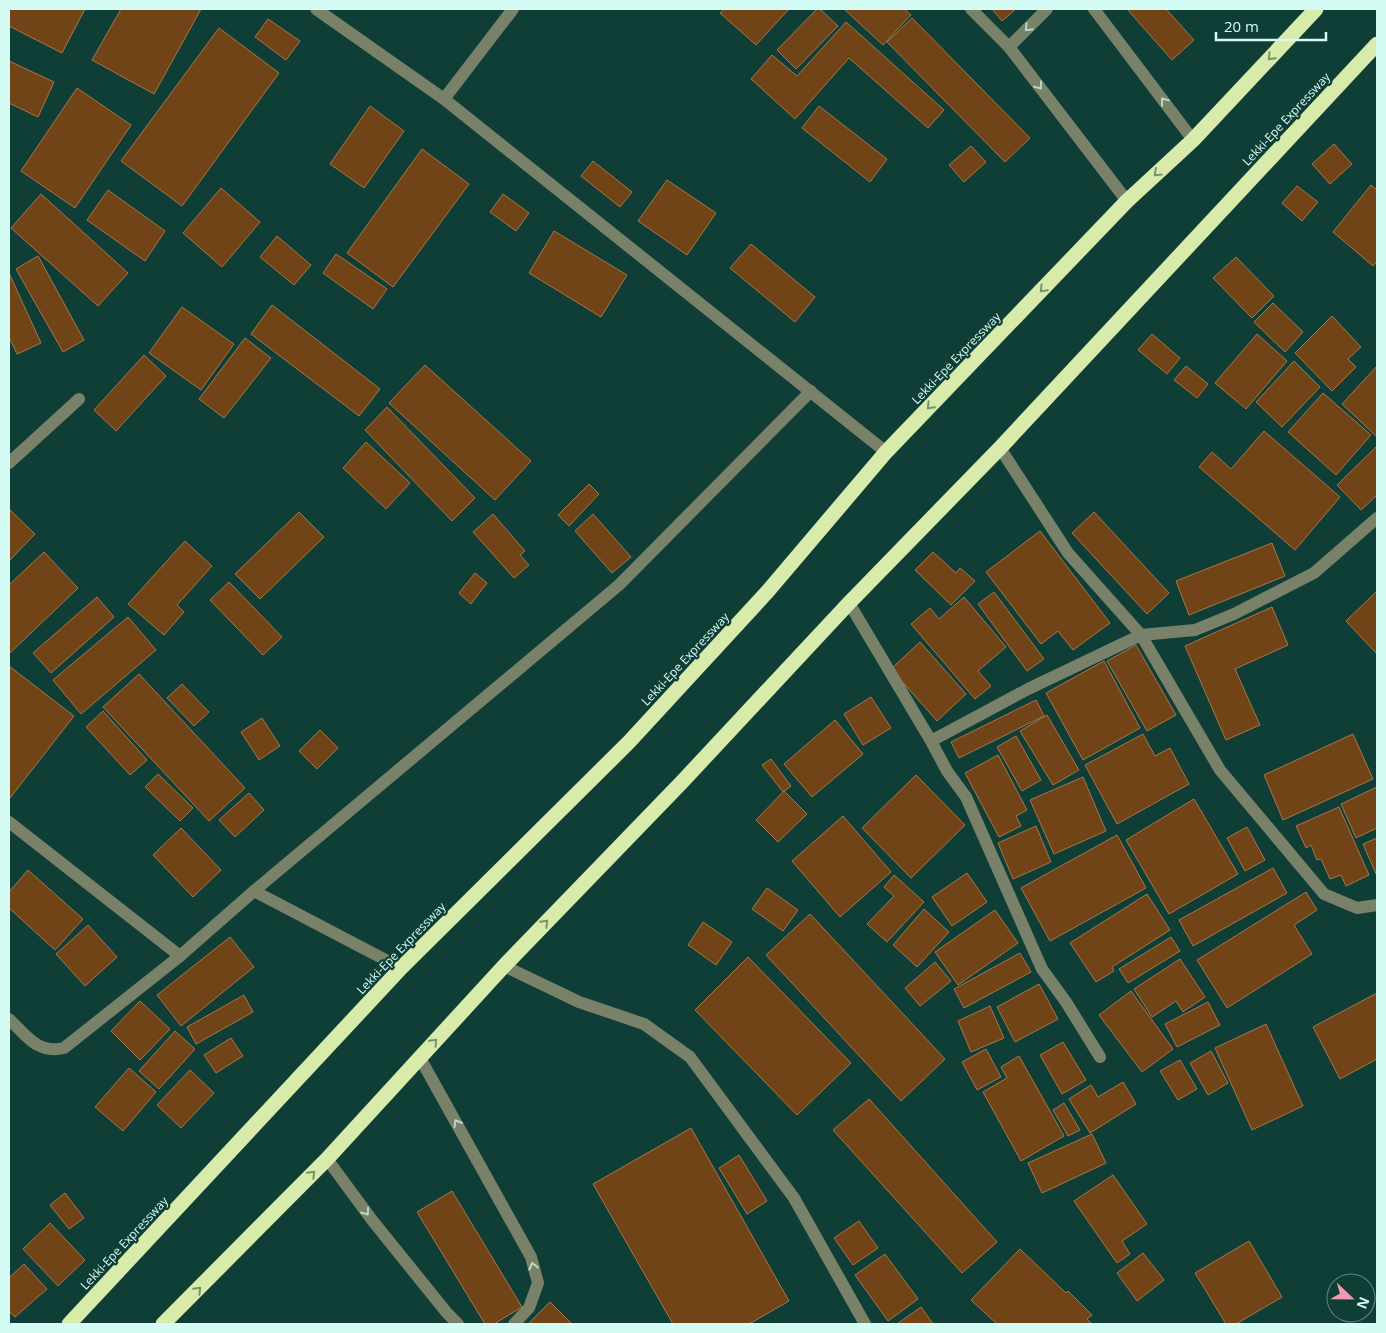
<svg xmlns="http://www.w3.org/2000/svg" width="1386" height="1333" font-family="'Open Sans',sans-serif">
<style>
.building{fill:#714417;stroke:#a8764b}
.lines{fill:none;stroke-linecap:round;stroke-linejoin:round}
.minor{stroke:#798168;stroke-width:12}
.highway{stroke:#d8ebab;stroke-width:15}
.oneway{stroke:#b9d7ca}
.oneway2{stroke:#749471}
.labels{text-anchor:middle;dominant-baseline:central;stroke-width:4.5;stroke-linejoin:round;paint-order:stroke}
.street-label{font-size:12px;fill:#d4fcf4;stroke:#0f3e37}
</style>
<rect width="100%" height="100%" fill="#0f3e37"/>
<g class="building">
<path d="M9 9H85L62 53 9 26Z"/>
<path d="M121 9H201L154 94 92 60Z"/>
<path d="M724 9H789L756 45 720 13Z"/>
<path d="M817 9H820L838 26 796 69 777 50Z"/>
<path d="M844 9H904L911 15 883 45Z"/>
<path d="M992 9H1016L1002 21Z"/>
<path d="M1127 9H1166L1194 40 1172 60Z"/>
<path d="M912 18 1030 138 1005 162 887 42Z"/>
<path d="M268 19 300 41 286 60 255 37Z"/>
<path d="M846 22 944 110 928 128 849 58 795 119 751 79 772 55 797 76Z"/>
<path d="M219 28 279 73 182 206 121 161Z"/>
<path d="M9 61 54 82 38 117 9 103Z"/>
<path d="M77 88 131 125 75 208 21 171Z"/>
<path d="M370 106 404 131 364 188 330 164Z"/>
<path d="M819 106 887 159 870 182 802 128Z"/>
<path d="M1334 144 1352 164 1330 184 1312 164Z"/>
<path d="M971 146 986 162 964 182 949 165Z"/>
<path d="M422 149 469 184 393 287 347 253Z"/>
<path d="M593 161 632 192 620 207 581 176Z"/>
<path d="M667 180 716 213 687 255 638 221Z"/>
<path d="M1371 185 1377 190V261L1373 266 1333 232Z"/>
<path d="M1297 186 1318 202 1302 221 1282 203Z"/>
<path d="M221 188 260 222 222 267 183 233Z"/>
<path d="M108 190 165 231 145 261 87 220Z"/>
<path d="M41 194 128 273 98 306 11 228Z"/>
<path d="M503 194 529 213 516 231 490 212Z"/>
<path d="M554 231 627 275 601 317 529 273Z"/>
<path d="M277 236 311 265 294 285 260 257Z"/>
<path d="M751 244 815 297 795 322 730 268Z"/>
<path d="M336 254 387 289 373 309 323 273Z"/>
<path d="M38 256 84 340 63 352 16 269Z"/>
<path d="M1236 257 1274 296 1252 318 1213 278Z"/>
<path d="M9 273 41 343 17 354 9 337Z"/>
<path d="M1273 303 1303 332 1285 352 1254 322Z"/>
<path d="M272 305 380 389 359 416 251 334Z"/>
<path d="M182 307 234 344 201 390 149 353Z"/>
<path d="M1332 316 1361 347 1348 359 1356 367 1332 391 1295 353Z"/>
<path d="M1152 334 1180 358 1167 374 1138 350Z"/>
<path d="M1257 334 1287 361 1246 409 1215 383Z"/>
<path d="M245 338 271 358 224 418 199 399Z"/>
<path d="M144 355 166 376 116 431 94 410Z"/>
<path d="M1294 361 1320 387 1282 427 1256 402Z"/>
<path d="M425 365 531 461 495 500 389 403Z"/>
<path d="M1186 366 1208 384 1197 398 1174 380Z"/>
<path d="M1377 366V437L1342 404Z"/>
<path d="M1323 393 1371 435 1336 475 1288 432Z"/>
<path d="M387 407 475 498 452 521 365 430Z"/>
<path d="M1264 431 1340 497 1295 550 1199 467 1212 452 1231 469Z"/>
<path d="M366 442 410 483 386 509 343 468Z"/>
<path d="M1377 446V495L1361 510 1337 485Z"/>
<path d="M589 484 599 494 569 526 558 515Z"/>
<path d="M9 509 35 534 9 561Z"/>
<path d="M299 512 324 537 260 599 235 574Z"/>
<path d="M1094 512 1169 593 1147 614 1072 533Z"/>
<path d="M493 514 525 551 520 555 529 565 514 578 473 532Z"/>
<path d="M593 514 631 557 612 573 575 531Z"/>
<path d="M1040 531 1110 623 1073 650 1058 631 1041 644 986 572Z"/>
<path d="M185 541 212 566 177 605 184 612 164 635 128 604Z"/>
<path d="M1272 543 1285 576 1189 615 1176 581Z"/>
<path d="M44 552 78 588 9 654V585Z"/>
<path d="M933 552 956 573 960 568 975 581 951 605 915 570Z"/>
<path d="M475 573 487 583 471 604 459 593Z"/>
<path d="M229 582 282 637 263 655 210 600Z"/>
<path d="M1377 591V654L1346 621Z"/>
<path d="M994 592 1044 659 1027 671 978 604Z"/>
<path d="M97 597 114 617 51 673 33 653Z"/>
<path d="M964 597 1006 647 978 671 991 686 975 699 911 624 930 608 939 619Z"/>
<path d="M1272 607 1288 645 1235 669 1260 725 1226 740 1185 646Z"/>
<path d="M128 617 156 650 81 714 53 680Z"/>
<path d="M920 642 966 694 937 721 891 669Z"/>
<path d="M1136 645 1176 715 1147 731 1107 661Z"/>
<path d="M1104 661 1140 728 1083 760 1046 693Z"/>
<path d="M9 666 74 716 10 798 9 797Z"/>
<path d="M139 674 245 788 209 821 103 707Z"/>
<path d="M182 684 209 712 194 726 167 698Z"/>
<path d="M871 697 891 728 863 745 844 714Z"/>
<path d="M1036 700 1044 716 959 758 951 742Z"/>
<path d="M103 711 147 760 130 775 86 727Z"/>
<path d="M1047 715 1079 770 1053 785 1020 731Z"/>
<path d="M262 718 280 746 259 760 241 732Z"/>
<path d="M835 720 863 754 812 797 784 764Z"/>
<path d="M320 730 338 748 317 769 299 751Z"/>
<path d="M1143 734 1155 756 1170 748 1189 784 1117 824 1085 765Z"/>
<path d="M1353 734 1373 779 1283 820 1264 775Z"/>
<path d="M1016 736 1041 780 1022 791 997 747Z"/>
<path d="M998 755 1027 810 1016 816 1021 826 999 837 965 773Z"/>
<path d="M771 759 791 786 783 792 762 765Z"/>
<path d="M158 774 193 808 180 821 145 787Z"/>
<path d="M916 775 965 825 911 878 862 828Z"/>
<path d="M1083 777 1106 831 1054 854 1030 800Z"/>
<path d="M1377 787V828L1356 838 1341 804Z"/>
<path d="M784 791 807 814 778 842 756 820Z"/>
<path d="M249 793 264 810 235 837 219 820Z"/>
<path d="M1194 799 1238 874 1169 914 1126 840Z"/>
<path d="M1339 807 1369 875 1346 886 1341 875 1330 879 1321 859 1317 860 1311 845 1306 848 1296 826Z"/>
<path d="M843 816 891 872 840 917 792 861Z"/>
<path d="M1036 826 1051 862 1013 879 998 843Z"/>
<path d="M1247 827 1265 860 1245 871 1227 838Z"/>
<path d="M181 828 221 870 193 897 153 855Z"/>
<path d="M1117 835 1146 888 1050 941 1021 888Z"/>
<path d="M1377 838V876L1363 844Z"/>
<path d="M1273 868 1287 893 1193 946 1179 920Z"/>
<path d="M28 870 83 919 55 950 9 908V892Z"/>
<path d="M967 873 987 902 952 926 932 897Z"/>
<path d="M894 875 924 902 887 942 867 924 894 896 884 887Z"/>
<path d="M767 888 798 910 783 931 752 909Z"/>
<path d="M1306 892 1317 910 1294 925 1312 954 1227 1008 1197 960Z"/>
<path d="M1147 894 1170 930 1112 967 1114 971 1096 982 1070 943Z"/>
<path d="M924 909 949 932 917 967 893 945Z"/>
<path d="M995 910 1018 943 958 985 935 952Z"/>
<path d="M810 914 945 1059 901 1101 766 955Z"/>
<path d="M703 922 732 942 716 965 688 945Z"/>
<path d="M88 925 117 957 85 986 56 954Z"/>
<path d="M230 937 254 967 181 1026 157 995Z"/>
<path d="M1171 937 1180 951 1128 983 1119 969Z"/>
<path d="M1020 953 1031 972 964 1008 954 989Z"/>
<path d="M748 957 851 1063 797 1115 695 1010Z"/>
<path d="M1180 959 1205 997 1183 1012 1176 1001 1152 1017 1134 989Z"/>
<path d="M935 962 951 981 920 1006 905 988Z"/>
<path d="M1039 984 1058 1019 1015 1042 997 1007Z"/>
<path d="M1131 991 1173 1049 1142 1072 1099 1015Z"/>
<path d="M1377 993V1059L1340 1079 1313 1027Z"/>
<path d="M244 995 253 1012 196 1044 187 1027Z"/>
<path d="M140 1001 170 1029 140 1060 111 1031Z"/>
<path d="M1208 1002 1220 1025 1177 1047 1165 1024Z"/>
<path d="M990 1006 1004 1038 971 1052 958 1021Z"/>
<path d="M1266 1024 1303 1106 1252 1130 1215 1048Z"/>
<path d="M175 1031 195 1049 159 1089 139 1071Z"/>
<path d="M231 1038 243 1056 216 1073 204 1055Z"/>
<path d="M1063 1042 1086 1080 1062 1094 1040 1055Z"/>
<path d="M986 1049 1001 1077 977 1090 962 1062Z"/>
<path d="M1211 1051 1228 1083 1208 1095 1190 1063Z"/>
<path d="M1019 1056 1064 1136 1021 1161 983 1092 1007 1078 1001 1067Z"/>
<path d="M1180 1060 1197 1089 1178 1100 1160 1071Z"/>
<path d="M129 1068 156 1092 123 1131 95 1107Z"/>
<path d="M190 1070 214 1093 181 1128 157 1105Z"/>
<path d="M1123 1082 1136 1104 1090 1133 1069 1099 1091 1085 1098 1097Z"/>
<path d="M869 1099 997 1242 962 1273 833 1130Z"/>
<path d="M1064 1103 1080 1130 1068 1136 1053 1110Z"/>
<path d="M691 1128 789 1301 749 1324H673L593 1184Z"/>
<path d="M1092 1134 1106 1163 1042 1193 1028 1163Z"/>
<path d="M739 1155 767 1201 747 1214 719 1168Z"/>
<path d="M1113 1175 1147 1224 1122 1241 1130 1254 1117 1263 1074 1201Z"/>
<path d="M452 1191 522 1307 494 1324H485L417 1212Z"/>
<path d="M65 1193 84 1218 69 1229 50 1205Z"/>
<path d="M859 1221 878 1248 853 1265 834 1238Z"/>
<path d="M50 1223 85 1260 58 1286 23 1249Z"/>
<path d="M1249 1241 1282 1297 1236 1324H1226L1195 1273Z"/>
<path d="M1020 1249 1066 1293 1068 1291 1092 1315 1087 1319 1092 1324H997L971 1300Z"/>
<path d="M1143 1253 1164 1280 1137 1301 1117 1273Z"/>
<path d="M885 1254 918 1299 888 1321 855 1275Z"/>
<path d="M24 1264 47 1289 15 1317 9 1311V1278Z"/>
<path d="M550 1302 572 1324H528Z"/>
<path d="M921 1307 933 1324H897Z"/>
</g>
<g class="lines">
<g class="minor">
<path d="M316 9 444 99 886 452"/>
<path d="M971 9 1009 47 1127 201"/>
<path d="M1094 9 1193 140"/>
<path d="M1009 47 1047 9"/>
<path d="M444 99 513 9"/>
<path d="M1000 448 1068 553 1141 635 1220 770 1324 894 1357 908 1377 905"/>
<path d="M9 463 79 399"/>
<path d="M849 603 931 741 947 771 966 797 1042 969 1066 1002 1100 1057"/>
<path d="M931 741 1028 689 1141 635 1195 630 1234 614 1314 573 1377 518"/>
<path d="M9 822 180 956 254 891 619 585 811 391"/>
<path d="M254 891 401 968"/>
<path d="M504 966 579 1002 644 1024 690 1057 794 1198 865 1324"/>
<path d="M9 1019C27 1036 37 1054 64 1048L180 956"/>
<path d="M420 1058 531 1257 538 1283 529 1308 514 1324"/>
<path d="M327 1159 372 1220 447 1313 458 1324"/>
</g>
<g class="highway">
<path d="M69 1324 401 968 629 742 768 591 886 452 1127 201 1193 140 1316 9"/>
<path d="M163 1324 327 1159 504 966 681 783 849 603 1000 448 1377 44"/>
</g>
</g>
<defs><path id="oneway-chevron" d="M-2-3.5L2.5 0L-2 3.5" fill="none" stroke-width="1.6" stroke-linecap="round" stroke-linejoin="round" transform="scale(1.25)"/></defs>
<g class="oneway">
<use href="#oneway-chevron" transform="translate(1028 28) rotate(135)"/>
<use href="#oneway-chevron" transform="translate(1039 86) rotate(53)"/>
<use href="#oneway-chevron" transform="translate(1164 101) rotate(-127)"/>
<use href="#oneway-chevron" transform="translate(457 1123) rotate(-120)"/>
<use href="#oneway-chevron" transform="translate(366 1212) rotate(54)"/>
<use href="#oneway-chevron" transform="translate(533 1266) rotate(-104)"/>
</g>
<g class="oneway2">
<use href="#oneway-chevron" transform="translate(1271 57) rotate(133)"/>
<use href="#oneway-chevron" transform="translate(1157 173) rotate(137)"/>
<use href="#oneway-chevron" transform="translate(1043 289) rotate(134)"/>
<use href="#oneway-chevron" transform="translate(930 406) rotate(134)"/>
<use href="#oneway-chevron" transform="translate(545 923) rotate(-46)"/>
<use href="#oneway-chevron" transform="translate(434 1042) rotate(-47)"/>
<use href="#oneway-chevron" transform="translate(312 1174) rotate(-45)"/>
<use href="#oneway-chevron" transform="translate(198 1290) rotate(-45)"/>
</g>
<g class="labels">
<g class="street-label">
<text transform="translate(1286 119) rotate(-47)">Lekki-Epe Expressway</text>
<text transform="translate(956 358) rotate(-46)">Lekki-Epe Expressway</text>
<text transform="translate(685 659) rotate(-47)">Lekki-Epe Expressway</text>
<text transform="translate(401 948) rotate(-46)">Lekki-Epe Expressway</text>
<text transform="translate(124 1243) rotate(-47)">Lekki-Epe Expressway</text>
</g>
</g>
<rect width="1386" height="1333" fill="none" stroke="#d4fcf4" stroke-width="20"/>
<g transform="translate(1351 1298) rotate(112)"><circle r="24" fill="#0f3e37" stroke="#5e8a83"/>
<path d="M0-4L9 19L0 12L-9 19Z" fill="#f19ab3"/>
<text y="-8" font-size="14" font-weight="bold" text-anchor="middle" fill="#d4fcf4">N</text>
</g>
<path d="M1216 32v8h110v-8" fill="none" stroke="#d4fcf4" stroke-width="2.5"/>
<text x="1224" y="32" font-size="15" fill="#d4fcf4" stroke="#0f3e37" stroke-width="4" paint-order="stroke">20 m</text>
</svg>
